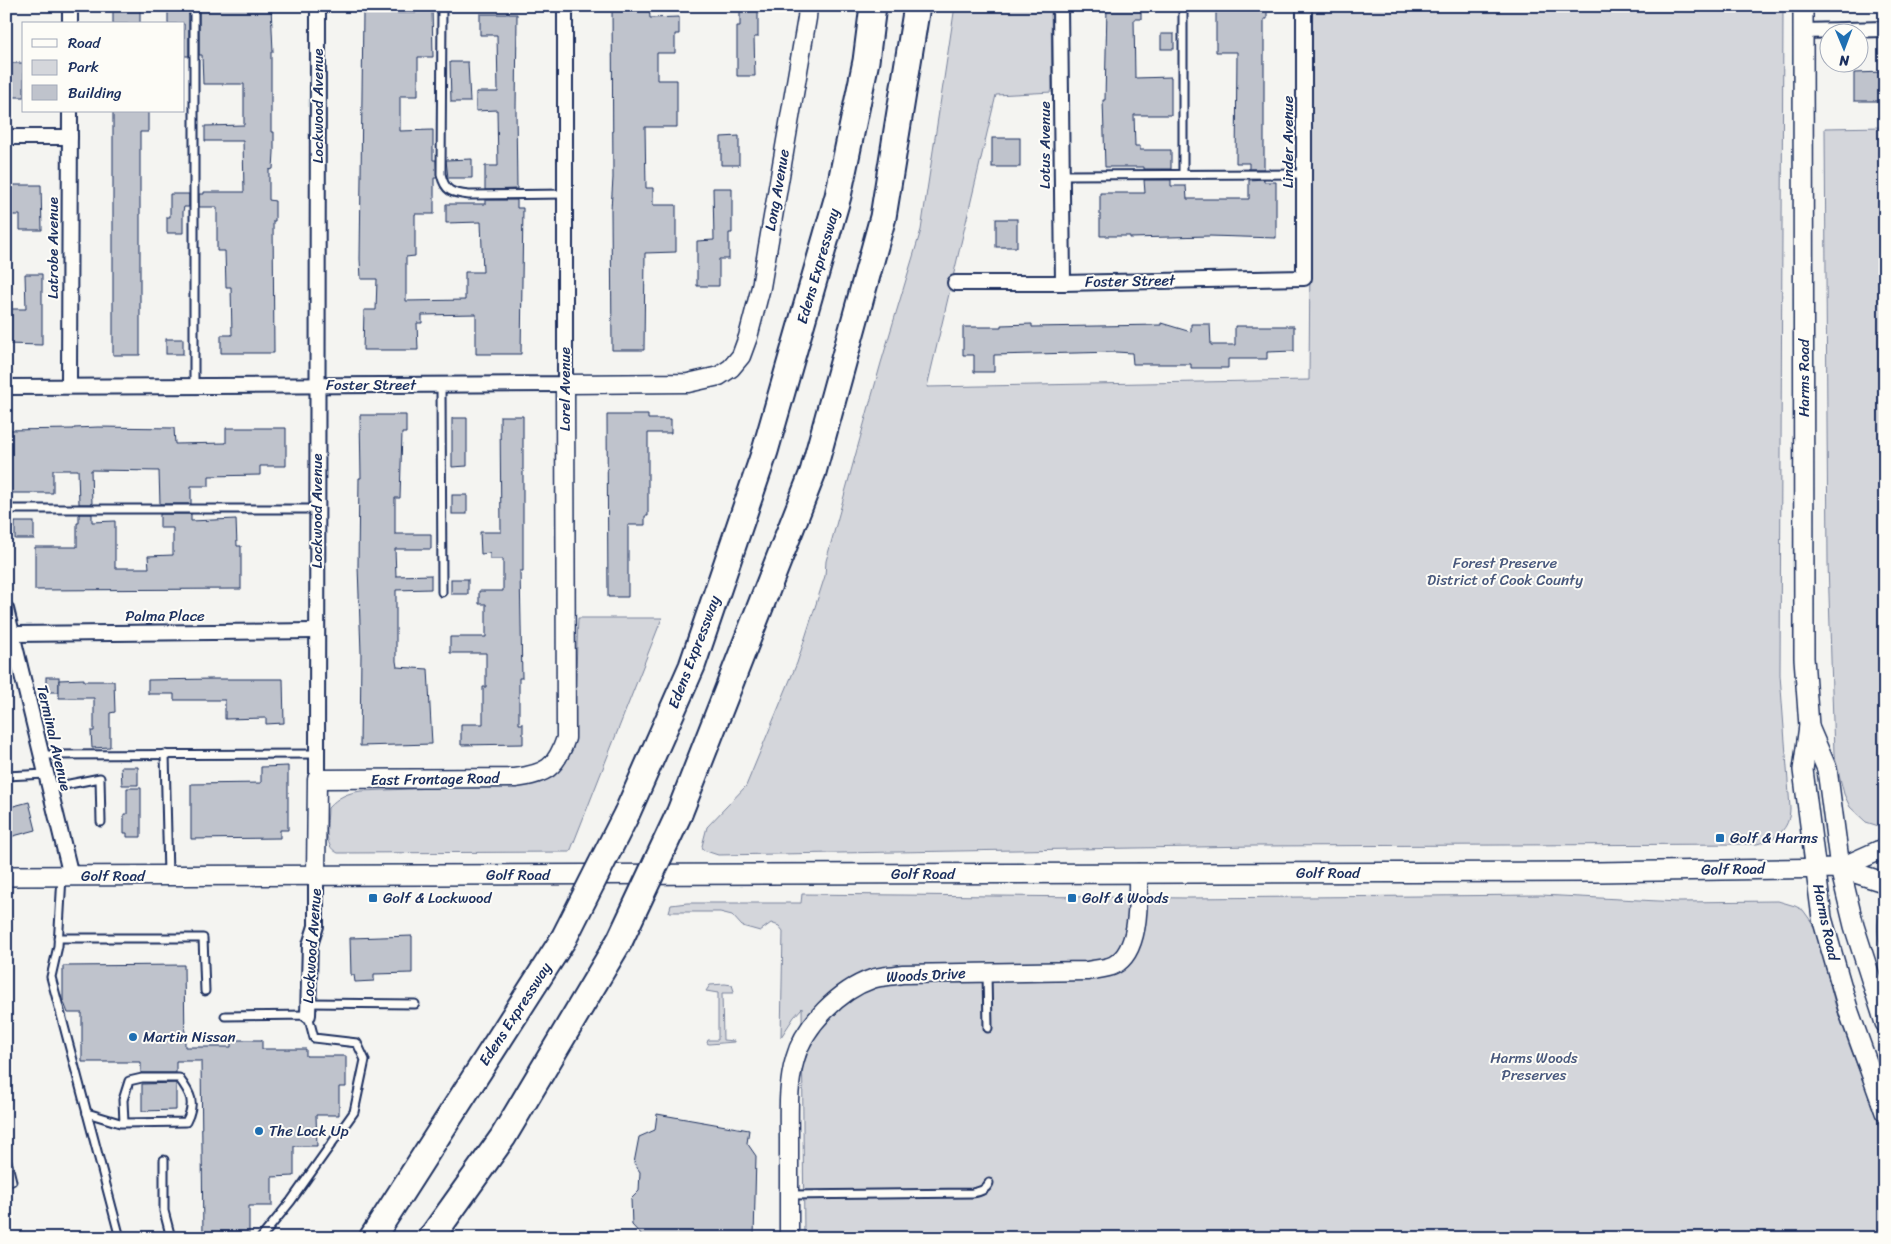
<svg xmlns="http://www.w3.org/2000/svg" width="1891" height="1244" font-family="Sriracha,sans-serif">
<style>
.green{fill:#d4d6db;stroke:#78829c}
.building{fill:#bfc3cc;stroke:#1b2f5e}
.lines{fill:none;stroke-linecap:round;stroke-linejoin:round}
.service-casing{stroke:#1b2f5e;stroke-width:11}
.minor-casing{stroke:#1b2f5e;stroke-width:18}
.tertiary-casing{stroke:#1b2f5e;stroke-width:21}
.secondary-casing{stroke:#1b2f5e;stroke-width:22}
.motorway-casing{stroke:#1b2f5e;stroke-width:29}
.service{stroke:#fdfcf7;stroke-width:7}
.minor{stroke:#fdfcf7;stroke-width:14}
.tertiary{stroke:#fdfcf7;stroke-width:18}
.secondary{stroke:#fdfcf7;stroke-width:19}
.motorway{stroke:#fdfcf7;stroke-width:25}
.motorway-bridge-casing{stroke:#1b2f5e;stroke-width:29;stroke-linecap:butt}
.motorway-bridge{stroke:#fdfcf7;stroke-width:25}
.poi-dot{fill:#1f6fb2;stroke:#fdfcf7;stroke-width:2}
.labels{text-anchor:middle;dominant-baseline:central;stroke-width:4;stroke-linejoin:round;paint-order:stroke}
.street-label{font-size:15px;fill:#1b2f5e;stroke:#fdfcf7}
.park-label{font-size:15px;fill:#49597d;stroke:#fdfcf7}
.poi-label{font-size:15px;fill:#1b2f5e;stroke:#fdfcf7;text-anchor:start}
</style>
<rect width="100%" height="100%" fill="#f4f4f1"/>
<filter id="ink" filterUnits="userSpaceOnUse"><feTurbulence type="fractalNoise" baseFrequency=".02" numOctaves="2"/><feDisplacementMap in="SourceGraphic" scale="10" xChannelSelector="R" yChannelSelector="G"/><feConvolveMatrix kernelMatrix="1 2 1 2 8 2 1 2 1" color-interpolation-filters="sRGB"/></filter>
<g filter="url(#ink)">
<g class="green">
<path d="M955 6H1051L1052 92 996 95 927 387 1309 380 1312 6H1783L1780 675 1790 808C1790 830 1776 839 1757 844L1255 846 718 855 703 850 702 846 707 827 746 786 797 663 825 576 826 561 881 363 921 230Z"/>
<path d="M1885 127V828L1866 822 1850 807 1844 794 1834 754 1828 563 1825 128Z"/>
<path d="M578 618H662L570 852 338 853C322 846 328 823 328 808 338 797 347 793 361 791L533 784C553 777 564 768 573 749Z"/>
<path d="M802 894 1188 898 1541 895 1678 902 1778 901 1795 906 1803 910 1816 928 1835 1004 1850 1047 1885 1137V1238H804L802 1008 794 1017 781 1037 783 931 779 926 771 923 760 931 742 926 732 915 720 912H669L671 905 687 903H801Z"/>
<path d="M1885 906V959C1879 941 1872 924 1885 906Z"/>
<path d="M725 984 732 985 734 991 733 993H722L723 1040 734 1041V1042L709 1044 707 1043 708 1040H718V993L706 991 710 985Z"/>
</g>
<g class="building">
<rect x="113" y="6" width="27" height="18"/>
<path d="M205 6H271L273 52H271V132H274V152L273 169 269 170V200L275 201V221H273L274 353H221V335H232L231 287H226L225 251H217V207H199V194H204V192H244L243 141H205V126L244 125V84H203L202 55H199V8H205Z"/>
<path d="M416 6H432L433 57H418V96H400V131L433 130V160H436L437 178H434V214H415V256L406 257V301L465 300V272H483L481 222 446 223V204H485V200H517V208H523L521 354H476V314L422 315V323H417L418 350H363L364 310H376L377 279H361L360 259 363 13H416Z"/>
<path d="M612 6H649L650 18 679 17V34H675V53H657V80H677V127H645L646 188H653V205H676V252L645 253 644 350H612L611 209 613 178Z"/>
<path d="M1107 6H1141V19H1134L1135 78 1171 77V115H1134L1135 146H1140V150H1171V169H1144V167H1105L1103 100H1105Z"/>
<path d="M1216 6H1267V19H1264V169H1249V163H1236L1237 52H1216Z"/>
<path d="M740 8H758V37H754L755 76H737V26H740Z"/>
<path d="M168 9H189V56H184V24H168Z"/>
<path d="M480 14H517L516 110 517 189 485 190V166H498L497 110 476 111V92H498L497 35H480Z"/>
<rect x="1161" y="34" width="13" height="15"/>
<path d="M450 62H468L470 102H451Z"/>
<rect x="6" y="63" width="18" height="34"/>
<path d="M1885 72V95H1882V101H1854V73Z"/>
<path d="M113 111H148V132H140V355H113Z"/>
<path d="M739 136V165H721V137Z"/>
<rect x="992" y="138" width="28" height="29"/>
<path d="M472 159V178H448L446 160Z"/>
<path d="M1264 179V182H1276V238L1209 236 1130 238V236H1100V193H1145L1144 180H1171V186H1186L1187 199H1249V180Z"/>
<path d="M6 185H41L42 230H20V215H6Z"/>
<path d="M713 188H732V233H729V259H719V286H697V241L714 240Z"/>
<path d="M170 194H189V207H184L183 211V233H167V217H170Z"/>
<rect x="996" y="219" width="21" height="28"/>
<path d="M25 274H42V345L6 344V309H26Z"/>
<path d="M1161 323 1191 332V324H1210L1211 345H1235V326H1294V351L1267 352V359H1228V368H1191V364H1133L1132 353 1116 352 994 355V372H974V355H963V327H1001V325L1032 324V327L1161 325Z"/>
<rect x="166" y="339" width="17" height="15"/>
<path d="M360 415H406V433H402L400 498H395V534H431V549H395L396 576 431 575V589L396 590V661L397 667 428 669 432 744 360 746 361 653 358 566 359 478H361Z"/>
<path d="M607 415H648V419H671V433H648V516H645V525H628V597H608Z"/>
<path d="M500 416H523V571H520L522 678H519V724H523V744L461 745V724H483V687H486V653H450V637H486V604H479V591H503V559H490V553L481 554 480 532H501Z"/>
<path d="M452 418H467V466L452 467Z"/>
<path d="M98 427 174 428 175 444 226 443V428H286V466H260V475L209 476V486H191V504H160L159 471 91 470 92 504H79L78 470H53V493H6V430L74 429V428Z"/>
<rect x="452" y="495" width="15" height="19"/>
<path d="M79 514H92V522L115 521V568H149L148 556 173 555V528H160V514H191V521L236 519 237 546H241V589L35 590V547H77V523H79Z"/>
<rect x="15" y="522" width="19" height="17"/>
<rect x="451" y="579" width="17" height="15"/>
<rect x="46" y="677" width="13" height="15"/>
<path d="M84 679V681H114L115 712 110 713V747L92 748 91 731H94V698H59V680Z"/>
<path d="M213 679H283L284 723 266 724V718L225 719V700H174V694H148V680Z"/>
<path d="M288 766V830H280V838L191 839V784L261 783V767Z"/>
<path d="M121 767H138V785H122Z"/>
<path d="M127 788H141V837H127V833H124V814H127Z"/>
<path d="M29 802 36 830 6 838V808Z"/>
<path d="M412 936V973L374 974V981L355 982 354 975H351L350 938Z"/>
<path d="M184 965 185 1047H231V1040H262V1049H306V1056H346V1087H339V1115H316L317 1146H294V1176L272 1177V1206H249V1236H203L201 1061H176V1073H141V1062H82V1013H68L63 1000V966Z"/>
<path d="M176 1083V1110L142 1111V1084Z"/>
<path d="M657 1114 749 1130 747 1143 756 1156 754 1238H644L632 1225 631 1199 639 1191 640 1172 634 1163 639 1137 655 1130Z"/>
</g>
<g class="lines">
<g class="service-casing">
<g id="service">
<path d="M194 6V385"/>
<path d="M442 6 441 174C445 192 452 193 469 195L565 194"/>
<path d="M1183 173V6"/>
<path d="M1062 175 1304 174"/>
<path d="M441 385 442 592"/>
<path d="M6 509H317"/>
<path d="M165 754 168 875"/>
<path d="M41 755 317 754"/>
<path d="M6 776 46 774"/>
<path d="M49 788 100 778 101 822"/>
<path d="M62 876 58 946 51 977 120 1238"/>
<path d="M58 938H203L205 991"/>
<path d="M987 973 988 1028"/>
<path d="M308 1003 415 1004"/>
<path d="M225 1016 308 1015 314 1038 357 1043 365 1060 354 1112 291 1201 261 1238"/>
<path d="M87 1113 120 1123H124L186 1122C196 1103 191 1094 179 1078H142L129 1081 123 1100 124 1123"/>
<path d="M6 1157 12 1181"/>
<path d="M164 1160V1211L171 1238"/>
<path d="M789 1195 972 1193C980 1192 986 1190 989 1183"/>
</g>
</g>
<g class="minor-casing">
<g id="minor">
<path d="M1060 6 1063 283"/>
<path d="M70 24V6"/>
<path d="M1803 31 1885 29"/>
<path d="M6 137H70"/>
<path d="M955 283H1063L1304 278V6"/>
<path d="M69 385 70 111"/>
<path d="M6 387 565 384V6"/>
<path d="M6 609 71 876"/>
<path d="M13 634 317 631"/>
<path d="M317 779 318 6"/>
<path d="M308 1015 310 945 316 926V876"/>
</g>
</g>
<g class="tertiary-casing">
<g id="tertiary">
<path d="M316 876 317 779 515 778C546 774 556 768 566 738L565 384 688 383 719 376 731 368 741 356 748 337 761 287 807 18 808 6"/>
<path d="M789 1238C789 1206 789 1174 789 1142 789 1115 787 1086 795 1059 804 1025 840 990 872 979 881 976 893 976 902 974L1087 971C1095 969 1107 969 1114 965 1141 951 1138 898 1138 873"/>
</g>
</g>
<g class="secondary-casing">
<g id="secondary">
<path d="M1803 6 1804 658 1809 726 1803 770 1822 918 1849 1012 1885 1112"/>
<path d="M1809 727 1827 769 1840 868 1854 926 1885 1023"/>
<path d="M1840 868 1878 851 1885 850"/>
<path d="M6 876 1596 872 1840 868 1880 881H1885"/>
</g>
</g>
<g class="motorway-casing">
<g id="motorway">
<path d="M627 813 692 666 765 451 838 196 866 61 873 6"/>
<path d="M679 814 813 472 883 217 917 6"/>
<path d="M372 1238 564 938"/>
<path d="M431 1238 503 1137 620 940"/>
</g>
</g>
<use href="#service" class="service"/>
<use href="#minor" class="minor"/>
<use href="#tertiary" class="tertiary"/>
<use href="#secondary" class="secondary"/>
<use href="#motorway" class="motorway"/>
<g class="motorway-bridge-casing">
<g id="motorway-bridge">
<path d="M564 938 627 813"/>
<path d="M620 940 679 814"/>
</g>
</g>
<use href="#motorway-bridge" class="motorway-bridge"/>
</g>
</g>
<g class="poi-dot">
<rect x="1715" y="833" width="10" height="10" rx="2.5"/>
<rect x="368" y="893" width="10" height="10" rx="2.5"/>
<rect x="1067" y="893" width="10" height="10" rx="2.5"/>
<circle cx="133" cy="1037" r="5"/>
<circle cx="259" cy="1131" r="5"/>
</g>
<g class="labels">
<g class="street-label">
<text transform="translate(318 106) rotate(-90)">Lockwood Avenue</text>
<text transform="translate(1288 142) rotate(-90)">Linder Avenue</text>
<text transform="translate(1045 145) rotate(-90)">Lotus Avenue</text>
<text transform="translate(777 190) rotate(-80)">Long Avenue</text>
<text transform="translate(53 248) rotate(-90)">Latrobe Avenue</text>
<text transform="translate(818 266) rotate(-74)">Edens Expressway</text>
<text transform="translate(1130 281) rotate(-1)">Foster Street</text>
<text transform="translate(1804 378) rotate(-90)">Harms Road</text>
<text x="371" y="385">Foster Street</text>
<text transform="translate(565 389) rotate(-90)">Lorel Avenue</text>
<text transform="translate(317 511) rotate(-90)">Lockwood Avenue</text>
<text x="165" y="616">Palma Place</text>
<text transform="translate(694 652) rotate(-69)">Edens Expressway</text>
<text transform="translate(54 738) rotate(77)">Terminal Avenue</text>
<text transform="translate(435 779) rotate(-1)">East Frontage Road</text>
<text transform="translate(1733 869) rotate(-1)">Golf Road</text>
<text x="1328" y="873">Golf Road</text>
<text x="923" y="874">Golf Road</text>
<text x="518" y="875">Golf Road</text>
<text x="113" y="876">Golf Road</text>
<text transform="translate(1826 922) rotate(78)">Harms Road</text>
<text transform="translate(312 946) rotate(-86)">Lockwood Avenue</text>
<text transform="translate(926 975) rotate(-3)">Woods Drive</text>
<text transform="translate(515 1014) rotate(-57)">Edens Expressway</text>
</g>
<g class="park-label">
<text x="1505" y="563">Forest Preserve<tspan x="1505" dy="17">District of Cook County</tspan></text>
<text x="1534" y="1058">Harms Woods<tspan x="1534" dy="17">Preserves</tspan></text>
</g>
<g class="poi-label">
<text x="1730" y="838">Golf &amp; Harms</text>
<text x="383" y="898">Golf &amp; Lockwood</text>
<text x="1082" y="898">Golf &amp; Woods</text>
<text x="143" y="1037">Martin Nissan</text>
<text x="269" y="1131">The Lock Up</text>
</g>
</g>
<rect width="1891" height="1244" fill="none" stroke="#fdfcf7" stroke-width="25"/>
<rect x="12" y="12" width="1866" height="1219" fill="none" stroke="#1b2f5e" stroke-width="2" filter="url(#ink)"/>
<rect x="22" y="22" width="162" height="90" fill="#fdfcf7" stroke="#a3aaba"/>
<rect x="32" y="39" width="25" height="8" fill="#fdfcf7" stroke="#a3aaba"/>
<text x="68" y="48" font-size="15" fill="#1b2f5e">Road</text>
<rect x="32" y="60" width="25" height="15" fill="#d4d6db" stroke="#a3aaba"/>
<text x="68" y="72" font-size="15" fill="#1b2f5e">Park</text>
<rect x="32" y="85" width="25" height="15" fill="#bfc3cc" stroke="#a3aaba"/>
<text x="68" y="98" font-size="15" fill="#1b2f5e">Building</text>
<g transform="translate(1844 48) rotate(179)"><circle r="24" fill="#fdfcf7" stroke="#a3aaba"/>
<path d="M0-4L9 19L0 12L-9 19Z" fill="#1f6fb2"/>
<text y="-8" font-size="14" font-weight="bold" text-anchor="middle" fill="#1b2f5e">N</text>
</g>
</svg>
